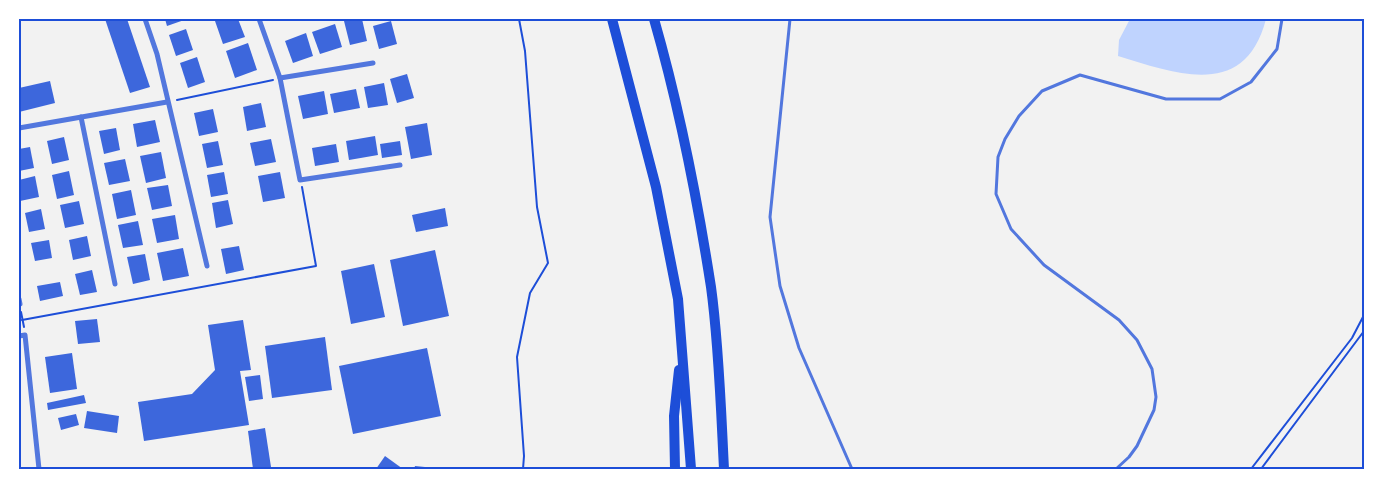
<svg xmlns="http://www.w3.org/2000/svg" width="1383" height="488" font-family="Arial,sans-serif">
<style>
.water{fill:#bfd3fe}
.building{fill:#3d67dc}
.lines{fill:none;stroke-linecap:round;stroke-linejoin:round}
.path{stroke:#1d4ed8;stroke-width:2}
.service{stroke:#5277de;stroke-width:3}
.minor{stroke:#5277de;stroke-width:5}
.trunk{stroke:#1d4ed8;stroke-width:10}
.neatline{fill:none;stroke:#1d4ed8;stroke-width:2}
</style>
<rect width="100%" height="100%" fill="#f2f2f2"/>
<path class="water" d="M1130 19H1266C1245 100 1177 74 1118 56L1119 40Z"/>
<g class="building">
<path d="M105 19H127L150 87 130 93Z"/>
<path d="M165 19H187L167 26Z"/>
<path d="M223 19H238L245 37 223 44 215 21Z"/>
<path d="M354 19H362L367 41 350 45 344 21Z"/>
<path d="M391 21 397 44 379 49 373 26Z"/>
<path d="M335 24 342 47 320 54 312 32Z"/>
<path d="M186 29 193 50 176 56 169 35Z"/>
<path d="M306 33 313 56 293 63 285 41Z"/>
<path d="M248 43 257 70 235 78 226 51Z"/>
<path d="M197 57 205 82 188 88 180 63Z"/>
<path d="M407 74 414 98 397 103 390 79Z"/>
<path d="M50 81 55 103 19 112V88Z"/>
<path d="M384 83 388 105 368 108 364 87Z"/>
<path d="M356 89 360 108 334 113 330 94Z"/>
<path d="M324 91 328 114 303 119 298 96Z"/>
<path d="M261 103 266 127 247 131 243 107Z"/>
<path d="M213 109 218 132 199 136 194 113Z"/>
<path d="M155 120 160 142 137 147 133 124Z"/>
<path d="M427 123 432 155 411 159 405 127Z"/>
<path d="M116 128 120 150 104 154 99 131Z"/>
<path d="M375 136 378 155 349 160 346 141Z"/>
<path d="M64 137 69 160 52 164 47 141Z"/>
<path d="M271 139 276 162 255 166 250 143Z"/>
<path d="M218 141 223 165 207 168 202 144Z"/>
<path d="M400 141 402 155 382 158 380 144Z"/>
<path d="M336 144 339 162 315 166 312 148Z"/>
<path d="M30 147 34 168 19 171V149Z"/>
<path d="M161 152 166 178 146 183 140 156Z"/>
<path d="M125 159 130 181 109 185 104 163Z"/>
<path d="M69 171 74 195 57 199 52 175Z"/>
<path d="M224 172 228 194 211 197 207 175Z"/>
<path d="M280 172 285 198 263 202 258 176Z"/>
<path d="M35 176 39 197 20 201 19 180Z"/>
<path d="M168 185 172 206 152 210 147 188Z"/>
<path d="M131 190 136 215 117 219 112 194Z"/>
<path d="M228 200 233 224 216 228 212 203Z"/>
<path d="M79 201 84 224 65 228 60 205Z"/>
<path d="M445 208 448 226 416 232 412 215Z"/>
<path d="M41 209 45 229 29 232 25 213Z"/>
<path d="M175 215 179 239 157 243 152 219Z"/>
<path d="M138 221 143 245 123 248 118 225Z"/>
<path d="M87 236 91 256 73 260 69 240Z"/>
<path d="M49 240 52 258 35 261 31 243Z"/>
<path d="M239 246 244 270 226 274 221 249Z"/>
<path d="M183 248 189 276 163 281 157 253Z"/>
<path d="M435 250 449 316 403 326 390 260Z"/>
<path d="M145 254 150 280 133 284 127 257Z"/>
<path d="M374 264 385 317 351 324 341 271Z"/>
<path d="M92 270 97 292 80 295 75 274Z"/>
<path d="M60 282 63 296 40 301 37 286Z"/>
<path d="M97 319 100 342 78 344 75 321Z"/>
<path d="M243 320 251 370 240 371 249 425 144 441 138 402 192 394 215 370 208 325Z"/>
<path d="M325 337 332 390 272 398 265 346Z"/>
<path d="M427 348 441 416 353 434 339 366Z"/>
<path d="M72 353 77 389 50 393 45 357Z"/>
<path d="M260 375 263 399 249 401 245 377Z"/>
<path d="M84 395 86 403 48 410 47 403Z"/>
<path d="M87 411 119 416 117 433 84 428Z"/>
<path d="M76 414 79 425 61 430 58 418Z"/>
<path d="M265 428 271 467 253 469 248 431Z"/>
<path d="M385 456 403 469H376Z"/>
<path d="M415 466 435 468V469H414Z"/>
</g>
<g class="lines">
<g class="path">
<path d="M519 19 525 51 537 207 548 263 530 293 517 357 524 456 523 469"/>
<path d="M177 100 273 80"/>
<path d="M21 312 24 327"/>
<path d="M22 320 316 266 302 187"/>
<path d="M1251 469 1352 338 1364 315"/>
<path d="M1261 469 1364 331"/>
</g>
<g class="service">
<path d="M790 19 770 217 780 286 799 348 852 469"/>
<path d="M1116 469 1129 457 1137 446 1154 410 1156 397 1152 369 1137 340 1119 320 1044 265 1011 229 996 194 998 157 1005 139 1019 116 1042 91 1080 75 1166 99H1220L1251 82 1277 49 1282 19"/>
</g>
<g class="minor">
<path d="M145 19 157 54 207 266"/>
<path d="M259 19 280 78 300 180 400 165"/>
<path d="M280 78 373 63"/>
<path d="M81 117 115 284"/>
<path d="M19 128 167 102"/>
<path d="M19 299 20 304"/>
<path d="M19 336 25 335 39 469"/>
</g>
<g class="trunk">
<path d="M612 19 656 187 678 299 691 469"/>
<path d="M654 19C679 106 697 197 711 287 719 345 721 411 724 469"/>
<path d="M675 469 674 416 679 370"/>
</g>
</g>
<rect width="1383" height="488" fill="none" stroke="#ffffff" stroke-width="40"/>
<rect x="20" y="20" width="1343" height="448" class="neatline"/>
</svg>
